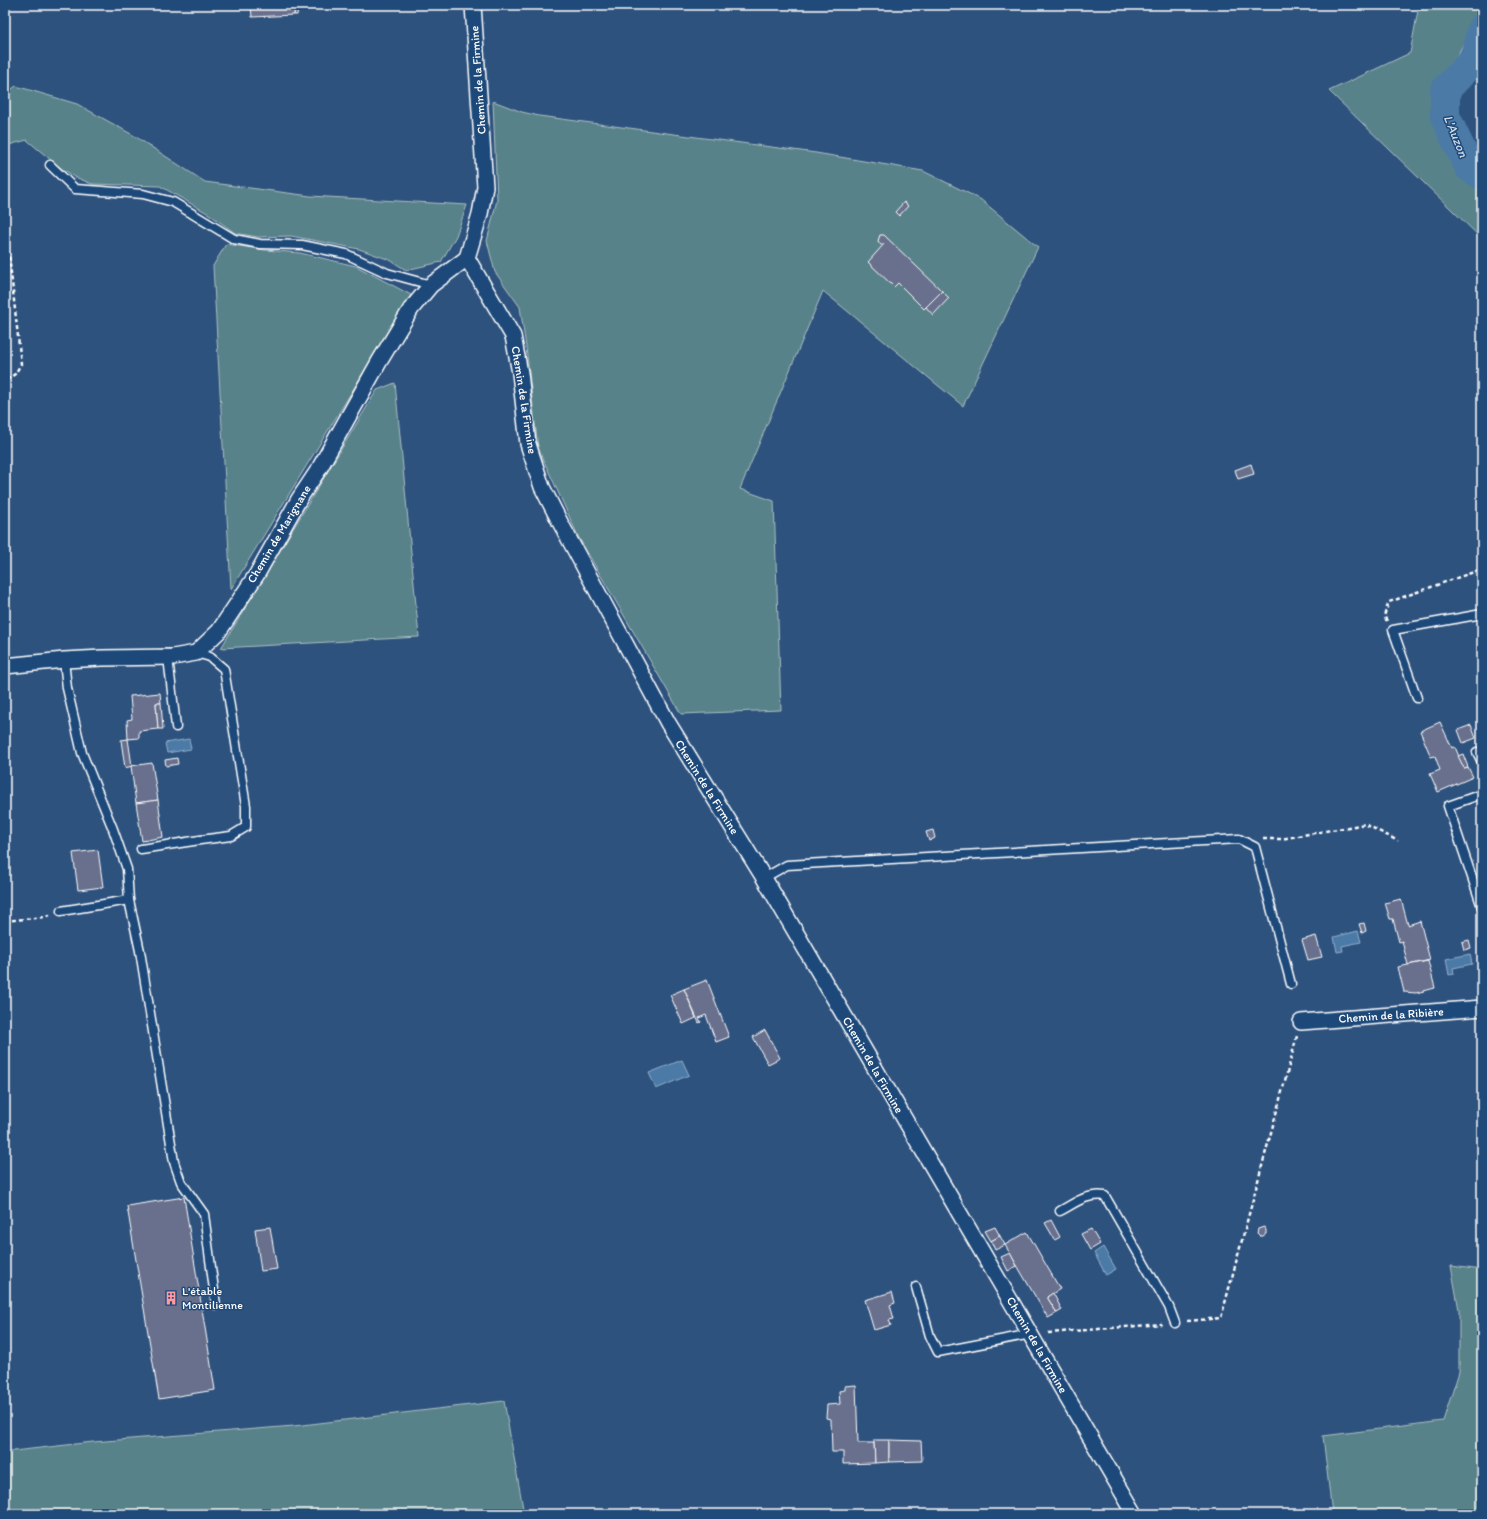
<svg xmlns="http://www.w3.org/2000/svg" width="1487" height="1519" font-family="Itim,sans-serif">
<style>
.green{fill:#588289;stroke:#acc0c4}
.water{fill:#4b7aa7;stroke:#93afca}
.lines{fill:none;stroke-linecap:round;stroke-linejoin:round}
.river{stroke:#4b7aa7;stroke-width:30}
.building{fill:#69708d;stroke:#fff}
.lane-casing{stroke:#fff;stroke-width:11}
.street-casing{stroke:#fff;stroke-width:18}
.path{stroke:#fff;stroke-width:2.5;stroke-dasharray:4 3;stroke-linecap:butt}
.lane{stroke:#1f4a7a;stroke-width:8}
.street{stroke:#1f4a7a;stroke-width:15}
.labels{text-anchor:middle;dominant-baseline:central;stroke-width:3;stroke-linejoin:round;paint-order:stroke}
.street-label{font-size:12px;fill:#fff;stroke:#1f4a7a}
.poi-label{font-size:12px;fill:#fff;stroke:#1f4a7a;text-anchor:start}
.water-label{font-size:13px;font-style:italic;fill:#d2dee9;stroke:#1f4a7a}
</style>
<rect width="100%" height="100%" fill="#2e527e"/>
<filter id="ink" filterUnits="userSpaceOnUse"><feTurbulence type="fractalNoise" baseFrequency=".025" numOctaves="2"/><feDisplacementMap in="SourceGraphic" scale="8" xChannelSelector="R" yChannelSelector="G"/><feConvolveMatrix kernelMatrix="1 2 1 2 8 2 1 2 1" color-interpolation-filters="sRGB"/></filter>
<g filter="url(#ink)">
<g class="green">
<path d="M1419 5H1479V13L1440 90 1439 118 1464 171 1482 188V239L1329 91 1410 53Z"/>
<path d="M16 86 77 104 133 135 205 182 310 196 467 205 456 236 441 262 406 270 390 260 359 249 291 236 258 237 235 233 209 214 160 186 92 184 75 177 58 166 27 140 5 146V94Z"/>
<path d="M493 101 522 112 539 116 816 153 923 171 980 199 1038 247 963 406 823 291 740 489 774 501 781 710 681 714 579 538 538 448 526 347 520 307 495 272 487 241 497 200Z"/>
<path d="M226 244 265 250 300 253 356 266 411 295 231 589 213 266Z"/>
<path d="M395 383 419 637 221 648 377 390Z"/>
<path d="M1451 1266 1482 1270V1514H1332L1323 1436 1443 1421 1459 1372V1310Z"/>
<path d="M504 1401 524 1514H5V1452L93 1442 294 1426Z"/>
</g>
<g class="water">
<path d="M189 739 191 749 167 753 165 743Z"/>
<path d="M1358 931 1361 942 1342 946 1343 951 1337 952 1334 937Z"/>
<path d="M1470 954 1472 964 1453 968 1454 974 1449 975 1446 959Z"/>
<path d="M682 1060 689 1075 656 1089 649 1073Z"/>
<path d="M1103 1247 1116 1269 1106 1275 1094 1253Z"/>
</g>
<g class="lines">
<path class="river" d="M1482 29 1474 60 1445 90V116L1469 167 1482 175"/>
</g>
<g class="building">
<path d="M251 5H286L295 6 294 15 252 17Z"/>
<path d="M295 6 298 7 297 15H294Z"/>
<path d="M904 202 908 206 899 216 895 212Z"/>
<path d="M880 235H884L942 291 924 309 898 283 894 287 868 262 884 244 881 245 878 241Z"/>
<path d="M942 291 949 298 933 315 926 307Z"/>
<path d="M1251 464 1254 474 1238 479 1235 470Z"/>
<path d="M160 693 161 703H156L158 729 139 731V738L128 739 127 720 132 719 130 696Z"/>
<path d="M156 703H161L163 729H158Z"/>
<path d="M1440 722 1452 748 1455 747 1464 768 1468 767 1473 777 1438 792 1430 774 1440 770 1435 756 1431 757 1420 731Z"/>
<path d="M1471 725 1476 738 1463 743 1458 730Z"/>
<path d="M128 739 132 766 125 768 121 740Z"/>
<path d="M1463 754 1468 767 1464 768 1458 756Z"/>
<path d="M177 758 178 764 166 766 165 760Z"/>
<path d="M152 763 158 800 136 803 131 766Z"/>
<path d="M158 800 163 837 142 841 136 803Z"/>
<path d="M933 830 935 838 929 841 926 832Z"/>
<path d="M98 850 103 887 78 890 73 853Z"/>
<path d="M1401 899 1408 925 1420 921 1430 960 1408 965 1402 941 1399 942 1393 919H1390L1385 903Z"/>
<path d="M1364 923 1366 931 1362 933 1359 924Z"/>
<path d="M1316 936 1322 957 1308 960 1302 940Z"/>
<path d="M1469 940 1471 948 1464 950 1462 942Z"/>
<path d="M1428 961 1435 988 1416 993 1404 992 1398 967Z"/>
<path d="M707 980 729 1037 716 1042 706 1015 699 1018 701 1022 699 1023 684 989Z"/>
<path d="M684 989 696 1018 683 1024 670 995Z"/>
<path d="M765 1030 780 1058 768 1064 753 1037Z"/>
<path d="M184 1197 215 1390 159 1399 127 1206Z"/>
<path d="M1051 1220 1060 1237 1055 1240 1045 1223Z"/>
<path d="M270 1227 277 1269 261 1271 255 1229Z"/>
<path d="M995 1227 1000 1236 991 1241 985 1231Z"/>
<path d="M1264 1227 1266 1230V1234L1263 1236H1260L1257 1233 1258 1229Z"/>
<path d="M1091 1229 1100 1244 1090 1250 1081 1234Z"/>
<path d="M1027 1232 1060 1289 1047 1297 1057 1313 1048 1318 1005 1245Z"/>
<path d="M1000 1236 1005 1245 995 1250 991 1241Z"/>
<path d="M1010 1253 1017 1266 1008 1271 1001 1257Z"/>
<path d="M892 1292 895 1303 890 1305 894 1319 889 1320 891 1325 874 1330 865 1300Z"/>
<path d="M1053 1293 1062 1310 1057 1313 1047 1297Z"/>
<path d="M856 1385 858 1443H874L875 1463 843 1464V1452H832L831 1419 826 1418 827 1405 840 1404 839 1391 845 1390V1386Z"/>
<path d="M874 1440H889V1462L875 1463Z"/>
<path d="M889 1440 921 1441 922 1461 889 1462Z"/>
</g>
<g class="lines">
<g class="lane-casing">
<g id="lane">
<path d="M50 165 75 189 143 194 173 202 234 239 260 244 302 245 346 254 387 273 431 285"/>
<path d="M168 657 176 727"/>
<path d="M1417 698 1393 630 1482 614"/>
<path d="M1477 752 1482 762"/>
<path d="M1482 794 1448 806 1482 907"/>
<path d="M141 849 200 840 231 836 246 827V806L224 669 210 657 196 653"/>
<path d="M764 878 787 865 1239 839 1255 847 1291 984"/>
<path d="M129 900 140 951 174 1162 181 1182 204 1214 216 1305"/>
<path d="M61 911 129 900 127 869 113 829 82 753 67 688 64 660"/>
<path d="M1060 1211C1075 1203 1087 1193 1105 1196L1169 1307 1175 1323"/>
<path d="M916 1287 930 1336 938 1352 1031 1334"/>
</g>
</g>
<g class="street-casing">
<g id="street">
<path d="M473 5 485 187 480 214 467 258 513 336 520 373 528 444 542 487 561 524 668 723 764 878 1135 1514"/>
<path d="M5 666 64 660 102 658 173 657 196 653 219 631 257 574 299 499 319 469 379 362 411 309 431 285 467 258"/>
<path d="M1301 1022 1482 1008"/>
</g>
</g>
<g class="path">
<path d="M5 236 9 255 21 364 15 374 5 381"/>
<path d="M1387 621 1384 616 1389 602 1482 569"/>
<path d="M1263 839H1281L1365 824 1398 841"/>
<path d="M5 921 44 917 50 915"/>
<path d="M1187 1321 1221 1318 1297 1036"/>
<path d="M1048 1333 1162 1324"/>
</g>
<use href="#lane" class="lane"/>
<use href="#street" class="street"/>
</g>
</g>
<defs>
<g id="building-bare" transform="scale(1.08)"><path d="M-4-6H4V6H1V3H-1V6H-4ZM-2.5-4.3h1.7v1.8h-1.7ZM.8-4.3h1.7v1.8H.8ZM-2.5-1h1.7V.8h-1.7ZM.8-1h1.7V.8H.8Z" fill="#ff9aa2" stroke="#1f4a7a" stroke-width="2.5" paint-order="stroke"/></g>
</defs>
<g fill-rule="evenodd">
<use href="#building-bare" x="171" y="1298"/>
</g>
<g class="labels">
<g class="street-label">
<text transform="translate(478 80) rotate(-94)">Chemin de la Firmine</text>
<text transform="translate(524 400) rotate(81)">Chemin de la Firmine</text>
<text transform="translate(279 534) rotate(-59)">Chemin de Marignane</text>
<text transform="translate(707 787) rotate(58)">Chemin de la Firmine</text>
<text transform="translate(1391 1015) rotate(-4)">Chemin de la Ribière</text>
<text transform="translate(873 1065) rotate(60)">Chemin de la Firmine</text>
<text transform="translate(1037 1345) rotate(60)">Chemin de la Firmine</text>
</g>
<g class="poi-label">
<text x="182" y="1291">L'étable<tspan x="182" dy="14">Montilienne</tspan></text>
</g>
<g class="water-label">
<text transform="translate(1456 136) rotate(68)">L'Auzon</text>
</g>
</g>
<rect width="1487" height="1519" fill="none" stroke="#1f4a7a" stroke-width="20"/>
<rect x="10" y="10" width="1467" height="1499" fill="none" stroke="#fff" stroke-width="1.5" filter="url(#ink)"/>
</svg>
